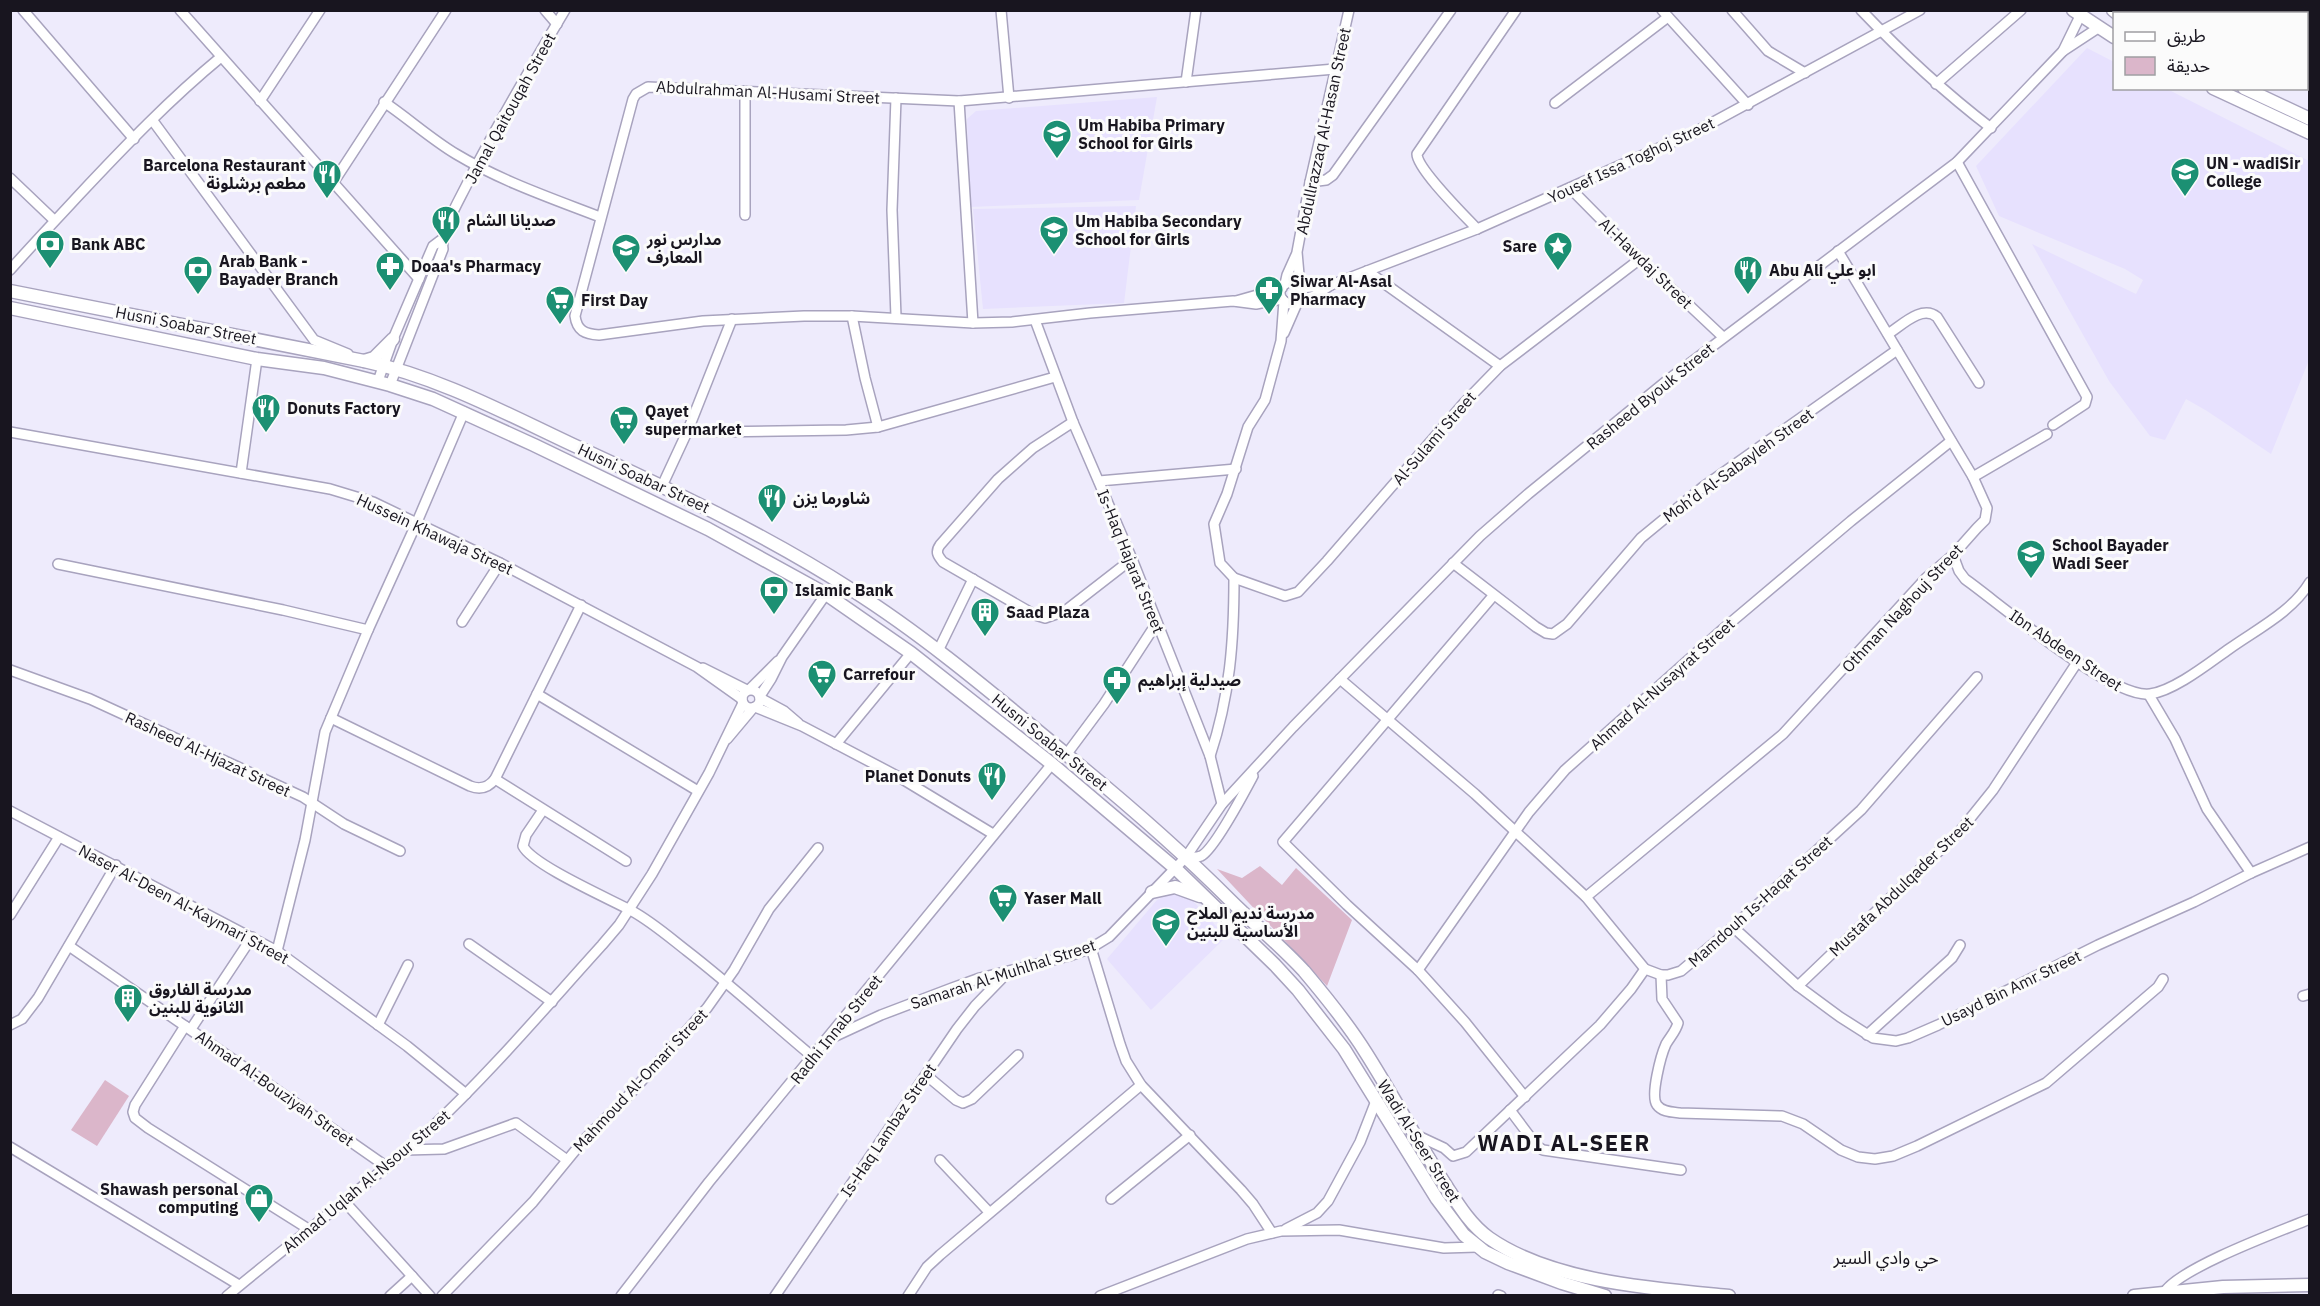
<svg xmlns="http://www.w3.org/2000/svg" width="2320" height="1306" font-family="'IBM Plex Sans','Noto Sans Arabic',sans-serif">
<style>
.built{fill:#e7e1fe}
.green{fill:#dbb6ca}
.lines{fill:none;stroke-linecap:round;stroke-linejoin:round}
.minor-casing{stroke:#a8a3be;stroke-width:12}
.major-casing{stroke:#a8a3be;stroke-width:15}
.minor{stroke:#fff;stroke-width:9}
.major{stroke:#fff;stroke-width:12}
.labels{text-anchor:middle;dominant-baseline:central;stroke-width:6;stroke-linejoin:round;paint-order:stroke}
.street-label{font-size:16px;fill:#18151f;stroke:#fbfbfb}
.poi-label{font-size:16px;font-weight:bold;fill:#18151f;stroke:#fbfbfb;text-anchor:start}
.neighbourhood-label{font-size:18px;fill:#18151f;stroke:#fbfbfb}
.district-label{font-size:22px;font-weight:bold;letter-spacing:1.5px;fill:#18151f;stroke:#fbfbfb}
</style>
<rect width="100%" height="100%" fill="#eeebfc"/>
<g class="built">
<path d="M2087 48 2114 62V88L2167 89 2309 161V360L2271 454 2207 411 2186 399 2165 440 2150 436 2109 381 2032 244 2136 294 2143 280 2125 269 1999 216 1976 166Z"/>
<path d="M1157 97 1139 200 970 207 967 119 976 111Z"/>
<path d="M1136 206 1124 303 983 309 973 209Z"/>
<path d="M1171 893 1193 901 1226 937 1151 1010 1107 959 1157 900Z"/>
</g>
<g class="green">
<path d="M1260 866 1282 885 1296 868 1352 920 1327 986 1217 869 1242 878Z"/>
<path d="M105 1080 129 1096 97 1146 71 1130Z"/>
</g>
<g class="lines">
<g class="minor-casing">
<g id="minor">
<path d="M23 10 134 139"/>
<path d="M180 10 419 279"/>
<path d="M545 10 557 24"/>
<path d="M1001 10 1009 98"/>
<path d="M1662 10 1748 105"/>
<path d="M1732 10 1768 51 1805 73"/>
<path d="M1861 10C1902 53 1944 92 1991 128"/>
<path d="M2063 51 2080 16"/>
<path d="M1186 82 1196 10"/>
<path d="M1936 84 2021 10"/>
<path d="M745 91V215"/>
<path d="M260 101 320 10"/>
<path d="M959 101 973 323"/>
<path d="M384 102C409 119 431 139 456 154 501 181 551 198 600 217"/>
<path d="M1555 103 1668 17"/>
<path d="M153 121 314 340 348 354"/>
<path d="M1957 162 2087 397 2085 404 2053 425"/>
<path d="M10 178 54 220"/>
<path d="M1310 182 1326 180 1333 175 1451 10"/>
<path d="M333 183 446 10"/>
<path d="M1570 188 1640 259 1723 337"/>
<path d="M1477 229C1465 216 1417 169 1417 154L1516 10"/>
<path d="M10 270C33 244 56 220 79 195 124 147 170 99 221 57"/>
<path d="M1367 271 1500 366"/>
<circle cx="1291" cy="293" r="11"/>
<path d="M1285 284 1287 275 1296 255"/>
<path d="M1300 286 1297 252 1310 182 1349 10"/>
<path d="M1301 288 1331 285"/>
<path d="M1282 299 1256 304 1233 301 1090 313 1012 322 973 323 852 316H804L703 321 599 335C585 334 577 331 575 316L633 99 636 94 648 87 959 101 1335 69"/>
<path d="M1300 300 1314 296 1331 285 1367 271 1477 229 1695 132 1920 10"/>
<path d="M1236 301 1282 288"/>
<path d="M852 316 865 378 878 427"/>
<path d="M896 317 892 210 896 98"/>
<path d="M1035 320 1073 422 1132 559 1210 756 1222 804"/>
<path d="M1284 333 1298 301"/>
<path d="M1888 334C1901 326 1922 304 1937 317L1979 383"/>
<path d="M378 381 393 339 433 246 441 240"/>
<path d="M390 385 443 249C440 231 460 199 468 182 498 123 531 67 565 10"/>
<path d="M1073 422 1033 448 998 479 940 545C935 552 938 556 943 562L1035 615 1045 618 1065 611 1132 559"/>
<path d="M688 430 712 432 846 430 878 427 1055 377"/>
<path d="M10 432 330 489 373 502 500 563 697 667 742 699"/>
<path d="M241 473 257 359"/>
<path d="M1973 477 2047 434"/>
<path d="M1099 481 1236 469"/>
<path d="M662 486 688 430 732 319"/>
<path d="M1953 555 1959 571 1965 579C2000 604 2111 699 2150 694 2174 691 2209 663 2229 649 2257 629 2292 612 2310 582"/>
<path d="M1453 563 1536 627 1546 633 1553 634 1567 624 1641 538 1703 487 1897 350"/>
<path d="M58 564 283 610 368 630"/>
<path d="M1234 578 1285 596 1298 592 1327 561 1464 403 1500 366 1640 259"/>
<path d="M1493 596 1283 842 1347 905 1418 970 1465 1022 1525 1097"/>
<path d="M462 622 500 563"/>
<path d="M938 651 973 579"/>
<path d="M703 668 747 690"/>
<path d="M10 670 90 699 238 767 303 797 344 824 400 851"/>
<path d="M1340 679 1475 794 1586 897 1645 969 1661 975H1668L1681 971 1733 927 1861 810 1977 677"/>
<path d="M750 689 778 661"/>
<circle cx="751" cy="699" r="9"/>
<path d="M537 694 698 791"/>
<path d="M2149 695 2175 739 2207 809 2251 873"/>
<path d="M760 696 771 679 782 657 826 594"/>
<path d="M760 698 784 711 798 723"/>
<path d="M755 707 802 726 899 777 993 834"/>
<path d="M331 718 470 786C480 790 488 788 495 779L581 605"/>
<path d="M727 739 753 708"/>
<path d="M836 744 911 653"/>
<path d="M1066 755 1104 704 1156 624"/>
<path d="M1210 756C1230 696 1234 641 1234 578L1220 563 1214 524 1227 494 1248 427 1265 400 1281 341 1284 301"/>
<path d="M495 779 626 861"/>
<path d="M543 810 526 835 523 846C532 865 610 899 632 911 652 922 669 937 687 951 731 985 771 1022 813 1057"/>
<path d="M10 811 277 951 407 1046 466 1094"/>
<path d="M1186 857C1191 857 1196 858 1201 856 1214 850 1245 791 1253 776"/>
<path d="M1586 897 1783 734 1926 578 1953 555 1977 528 1985 520 1987 508 1973 477 1838 251"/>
<path d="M10 915 59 837"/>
<path d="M1733 927 1798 986 1840 1017 1873 1038 1896 1041 1908 1038 1938 1025 2098 945 2194 902 2251 873 2310 847"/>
<path d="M469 944 552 1002"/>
<path d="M69 946 185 1026"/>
<path d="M1091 948 1120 1044 1126 1061 1141 1085 1241 1190 1253 1204 1272 1233"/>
<path d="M277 951 305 840 325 732 368 630 417 522 464 412"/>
<path d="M1418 970 1529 812 1565 770 1723 629 1851 521 1951 441"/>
<path d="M1661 975 1662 999 1678 1023C1676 1031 1670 1037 1666 1044 1661 1055 1650 1096 1657 1105 1662 1112 1672 1112 1680 1113L1782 1116 1803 1124 1841 1150 1858 1157 1875 1159 1893 1156 1917 1146 2046 1083 2158 987 2163 979"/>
<path d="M1798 986 1960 831 1993 790 2078 661"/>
<path d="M2303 996 2310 994"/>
<path d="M10 1025 22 1019 38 998 116 865"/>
<path d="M378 1025 408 965"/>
<path d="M191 1029 252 937"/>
<path d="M1867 1035 1952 958 1960 945"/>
<path d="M827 1040 881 1015 952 988 980 978 1069 956 1091 948 1109 937 1186 857 1222 804 1293 727 1480 536 1528 494 1669 379 1957 162 2063 51 2098 28"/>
<path d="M926 1075 956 1100 963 1103 972 1099 1018 1055"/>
<path d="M1510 1110 1537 1146 1543 1150 1681 1170"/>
<path d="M1414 1134 1444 1148 1453 1156 1466 1152 1600 1025 1631 989 1645 969"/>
<path d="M10 1147 239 1285"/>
<path d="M405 1150 444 1149 516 1123 567 1160"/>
<path d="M940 1160 989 1212"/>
<path d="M1111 1199 1190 1135"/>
<path d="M345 1202 430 1296"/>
<path d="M1286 1229 1317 1213 1328 1201 1360 1142 1376 1101"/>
<path d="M310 1230 148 1128 135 1118 133 1112 135 1105 185 1026 387 1167"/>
<path d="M2164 1293C2177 1269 2280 1231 2310 1219"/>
<path d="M1498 1295 1501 1296"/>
<path d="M227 1296C294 1240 363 1189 428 1131 490 1073 545 1008 602 945L619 925 652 874 709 773 743 703"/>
<path d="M390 1296 412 1276"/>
<path d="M442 1296 533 1202 583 1141 629 1095 707 1008 734 970 769 909 818 848"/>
<path d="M621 1296 709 1182 1052 764"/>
<path d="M775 1296 957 1029 975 1006 1007 973"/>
<path d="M908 1296 927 1267 940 1255 1141 1085"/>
<path d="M1100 1296 1247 1239 1281 1231 1339 1230 1444 1248 1477 1247"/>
</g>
</g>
<g class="major-casing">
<g id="major">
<path d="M2073 10 2114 37"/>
<path d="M2113 10 2118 14"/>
<path d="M2213 88 2310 133"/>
<path d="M2244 88 2310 119"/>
<path d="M10 291 364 361C438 377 503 412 571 444 667 488 763 533 852 590 934 642 1008 707 1083 768 1134 810 1183 853 1230 900 1254 924 1281 946 1304 971 1326 997 1348 1024 1366 1053 1392 1094 1415 1137 1441 1178 1455 1199 1468 1223 1489 1238 1552 1282 1654 1289 1729 1296"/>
<path d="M10 308 257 359 324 368 390 385 433 399 534 445 708 529 826 594 911 653 1052 764 1176 869 1275 965 1298 990 1344 1049 1437 1199 1464 1235 1485 1252 1508 1263 1562 1283 1605 1296"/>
<path d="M364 361 374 358 393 339"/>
<path d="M1152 892 1175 887 1200 896"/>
<path d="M2134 1296 2223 1287 2310 1285"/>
</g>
</g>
<use href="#minor" class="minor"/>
<use href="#major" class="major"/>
</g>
<defs>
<g id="school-pin" transform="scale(1.5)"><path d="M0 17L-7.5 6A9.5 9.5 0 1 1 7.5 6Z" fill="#1c9073" stroke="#fbfbfb"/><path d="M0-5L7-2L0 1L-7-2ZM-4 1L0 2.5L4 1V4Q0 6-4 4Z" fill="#fff"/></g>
<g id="restaurant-pin" transform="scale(1.5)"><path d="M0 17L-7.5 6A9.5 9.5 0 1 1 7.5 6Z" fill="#1c9073" stroke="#fbfbfb"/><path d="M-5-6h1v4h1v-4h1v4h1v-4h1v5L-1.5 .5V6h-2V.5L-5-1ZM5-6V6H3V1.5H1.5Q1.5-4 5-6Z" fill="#fff"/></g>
<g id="bank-pin" transform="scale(1.5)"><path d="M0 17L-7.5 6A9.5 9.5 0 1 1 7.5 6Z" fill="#1c9073" stroke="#fbfbfb"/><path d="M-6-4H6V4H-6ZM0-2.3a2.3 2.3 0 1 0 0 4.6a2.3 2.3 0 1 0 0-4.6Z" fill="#fff"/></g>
<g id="sight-pin" transform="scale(1.5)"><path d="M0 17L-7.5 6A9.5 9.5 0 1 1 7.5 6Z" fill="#1c9073" stroke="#fbfbfb"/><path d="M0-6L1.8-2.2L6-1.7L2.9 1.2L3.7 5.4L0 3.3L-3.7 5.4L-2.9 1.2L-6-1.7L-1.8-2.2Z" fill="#fff"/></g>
<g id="pharmacy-pin" transform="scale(1.5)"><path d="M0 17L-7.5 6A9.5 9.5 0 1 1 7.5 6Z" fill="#1c9073" stroke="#fbfbfb"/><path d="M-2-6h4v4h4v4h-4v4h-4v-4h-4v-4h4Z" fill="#fff"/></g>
<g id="supermarket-pin" transform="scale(1.5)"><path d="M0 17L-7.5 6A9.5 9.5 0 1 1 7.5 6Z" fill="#1c9073" stroke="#fbfbfb"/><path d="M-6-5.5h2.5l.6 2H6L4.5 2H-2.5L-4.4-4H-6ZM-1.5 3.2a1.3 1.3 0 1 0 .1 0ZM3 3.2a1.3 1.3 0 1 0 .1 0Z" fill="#fff"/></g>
<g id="building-pin" transform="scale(1.5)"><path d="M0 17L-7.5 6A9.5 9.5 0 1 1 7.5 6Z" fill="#1c9073" stroke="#fbfbfb"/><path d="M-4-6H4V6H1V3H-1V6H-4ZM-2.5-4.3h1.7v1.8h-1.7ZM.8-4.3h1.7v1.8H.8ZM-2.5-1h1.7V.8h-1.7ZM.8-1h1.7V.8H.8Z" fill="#fff"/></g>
<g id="shop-pin" transform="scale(1.5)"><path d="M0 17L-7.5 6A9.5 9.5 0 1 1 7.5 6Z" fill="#1c9073" stroke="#fbfbfb"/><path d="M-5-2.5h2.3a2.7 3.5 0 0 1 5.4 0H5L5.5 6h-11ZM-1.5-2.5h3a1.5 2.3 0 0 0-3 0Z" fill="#fff"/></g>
</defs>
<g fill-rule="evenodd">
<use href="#school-pin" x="1057" y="134"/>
<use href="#school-pin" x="2185" y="172"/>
<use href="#restaurant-pin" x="327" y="174"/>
<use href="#restaurant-pin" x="446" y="220"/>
<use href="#school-pin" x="1054" y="230"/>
<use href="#bank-pin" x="50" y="244"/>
<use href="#sight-pin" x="1558" y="246"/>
<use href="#school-pin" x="626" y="248"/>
<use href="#pharmacy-pin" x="390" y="266"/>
<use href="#bank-pin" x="198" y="270"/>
<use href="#restaurant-pin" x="1748" y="270"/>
<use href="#pharmacy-pin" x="1269" y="290"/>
<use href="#supermarket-pin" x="560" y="300"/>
<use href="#restaurant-pin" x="266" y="408"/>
<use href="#supermarket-pin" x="624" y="420"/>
<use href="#restaurant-pin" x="772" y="498"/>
<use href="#school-pin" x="2031" y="554"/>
<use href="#bank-pin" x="774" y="590"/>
<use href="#building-pin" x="985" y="612"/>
<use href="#supermarket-pin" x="822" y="674"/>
<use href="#pharmacy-pin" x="1117" y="680"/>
<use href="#restaurant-pin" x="992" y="776"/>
<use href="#supermarket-pin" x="1003" y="898"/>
<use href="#school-pin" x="1166" y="922"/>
<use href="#building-pin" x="128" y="998"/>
<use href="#shop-pin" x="259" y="1198"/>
</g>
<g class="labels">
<g class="street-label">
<text transform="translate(768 92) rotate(3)">Abdulrahman Al-Husami Street</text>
<text transform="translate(510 108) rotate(-61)">Jamal Qaitouqah Street</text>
<text transform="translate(1323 131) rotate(-78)">Abdullrazzaq Al-Hasan Street</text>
<text transform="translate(1631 160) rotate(-25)">Yousef Issa Toghoj Street</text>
<text transform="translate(1646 263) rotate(44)">Al-Hawdaj Street</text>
<text transform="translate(186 325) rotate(11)">Husni Soabar Street</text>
<text transform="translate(1650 396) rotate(-39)">Rasheed Byouk Street</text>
<text transform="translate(1434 438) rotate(-49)">Al-Sulami Street</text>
<text transform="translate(1738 465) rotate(-36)">Moh’d Al-Sabayleh Street</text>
<text transform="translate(644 478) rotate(25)">Husni Soabar Street</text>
<text transform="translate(435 534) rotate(25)">Hussein Khawaja Street</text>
<text transform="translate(1131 561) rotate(68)">Is-Haq Hajarat Street</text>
<text transform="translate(1902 608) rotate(-47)">Othman Naghouj Street</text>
<text transform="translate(2066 650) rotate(34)">Ibn Abdeen Street</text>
<text transform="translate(1662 684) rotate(-42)">Ahmad Al-Nusayrat Street</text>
<text transform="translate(1050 742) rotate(39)">Husni Soabar Street</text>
<text transform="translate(208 754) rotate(25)">Rasheed Al-Hjazat Street</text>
<text transform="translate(1901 886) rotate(-44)">Mustafa Abdulqader Street</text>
<text transform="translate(1760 901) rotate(-42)">Mamdouh Is-Haqat Street</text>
<text transform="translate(184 904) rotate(28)">Naser Al-Deen Al-Kaymari Street</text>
<text transform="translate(1003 974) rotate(-18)">Samarah Al-Muhlhal Street</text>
<text transform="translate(2011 988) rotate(-26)">Usayd Bin Amr Street</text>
<text transform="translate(836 1029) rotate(-51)">Radhi Innab Street</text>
<text transform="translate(640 1080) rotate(-47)">Mahmoud Al-Omari Street</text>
<text transform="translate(275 1088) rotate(35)">Ahmad Al-Bouziyah Street</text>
<text transform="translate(888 1130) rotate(-56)">Is-Haq Lambaz Street</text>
<text transform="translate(1419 1141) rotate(58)">Wadi Al-Seer Street</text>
<text transform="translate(366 1181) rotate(-40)">Ahmad Uqlah Al-Nsour Street</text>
</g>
<g class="poi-label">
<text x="1078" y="125">Um Habiba Primary<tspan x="1078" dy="18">School for Girls</tspan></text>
<text x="2206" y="163">UN - wadiSir<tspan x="2206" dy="18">College</tspan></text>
<text x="306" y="165" text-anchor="end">Barcelona Restaurant<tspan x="306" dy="18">مطعم برشلونة</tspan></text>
<text x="467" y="220">صديانا الشام</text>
<text x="1075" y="221">Um Habiba Secondary<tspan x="1075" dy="18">School for Girls</tspan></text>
<text x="647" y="239">مدارس نور<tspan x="647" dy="18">المعارف</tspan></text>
<text x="71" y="244">Bank ABC</text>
<text x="1537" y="246" text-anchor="end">Sare</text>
<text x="219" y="261">Arab Bank -<tspan x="219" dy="18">Bayader Branch</tspan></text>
<text x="411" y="266">Doaa's Pharmacy</text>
<text x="1769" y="270">Abu Ali ابو علي</text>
<text x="1290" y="281">Siwar Al-Asal<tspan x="1290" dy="18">Pharmacy</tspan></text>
<text x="581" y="300">First Day</text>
<text x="287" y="408">Donuts Factory</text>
<text x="645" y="411">Qayet<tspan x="645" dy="18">supermarket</tspan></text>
<text x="793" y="498">شاورما يزن</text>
<text x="2052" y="545">School Bayader<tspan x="2052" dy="18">Wadi Seer</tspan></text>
<text x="795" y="590">Islamic Bank</text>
<text x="1006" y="612">Saad Plaza</text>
<text x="843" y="674">Carrefour</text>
<text x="1138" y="680">صيدلية إبراهيم</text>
<text x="971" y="776" text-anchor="end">Planet Donuts</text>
<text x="1024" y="898">Yaser Mall</text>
<text x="1187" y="913">مدرسة نديم الملاح<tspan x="1187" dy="18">الأساسية للبنين</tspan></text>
<text x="149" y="989">مدرسة الفاروق<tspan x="149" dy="18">الثانوية للبنين</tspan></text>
<text x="238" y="1189" text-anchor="end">Shawash personal<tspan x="238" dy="18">computing</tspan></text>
</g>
<g class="neighbourhood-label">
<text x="1886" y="1257">حي وادي السير</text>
</g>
<g class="district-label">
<text x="1564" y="1142">WADI AL-SEER</text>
</g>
</g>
<rect width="2320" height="1306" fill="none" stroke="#18151f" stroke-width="24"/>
<rect x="2113" y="12" width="195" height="78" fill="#fbfbfb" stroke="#a09fa3" stroke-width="1.5"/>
<rect x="2125" y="32" width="30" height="9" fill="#ffffff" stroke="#a09fa3" stroke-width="1.5"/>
<text x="2167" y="42" font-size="18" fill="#18151f">طريق</text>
<rect x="2125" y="57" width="30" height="18" fill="#dbb6ca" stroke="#a09fa3" stroke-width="1.5"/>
<text x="2167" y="72" font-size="18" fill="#18151f">حديقة</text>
</svg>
